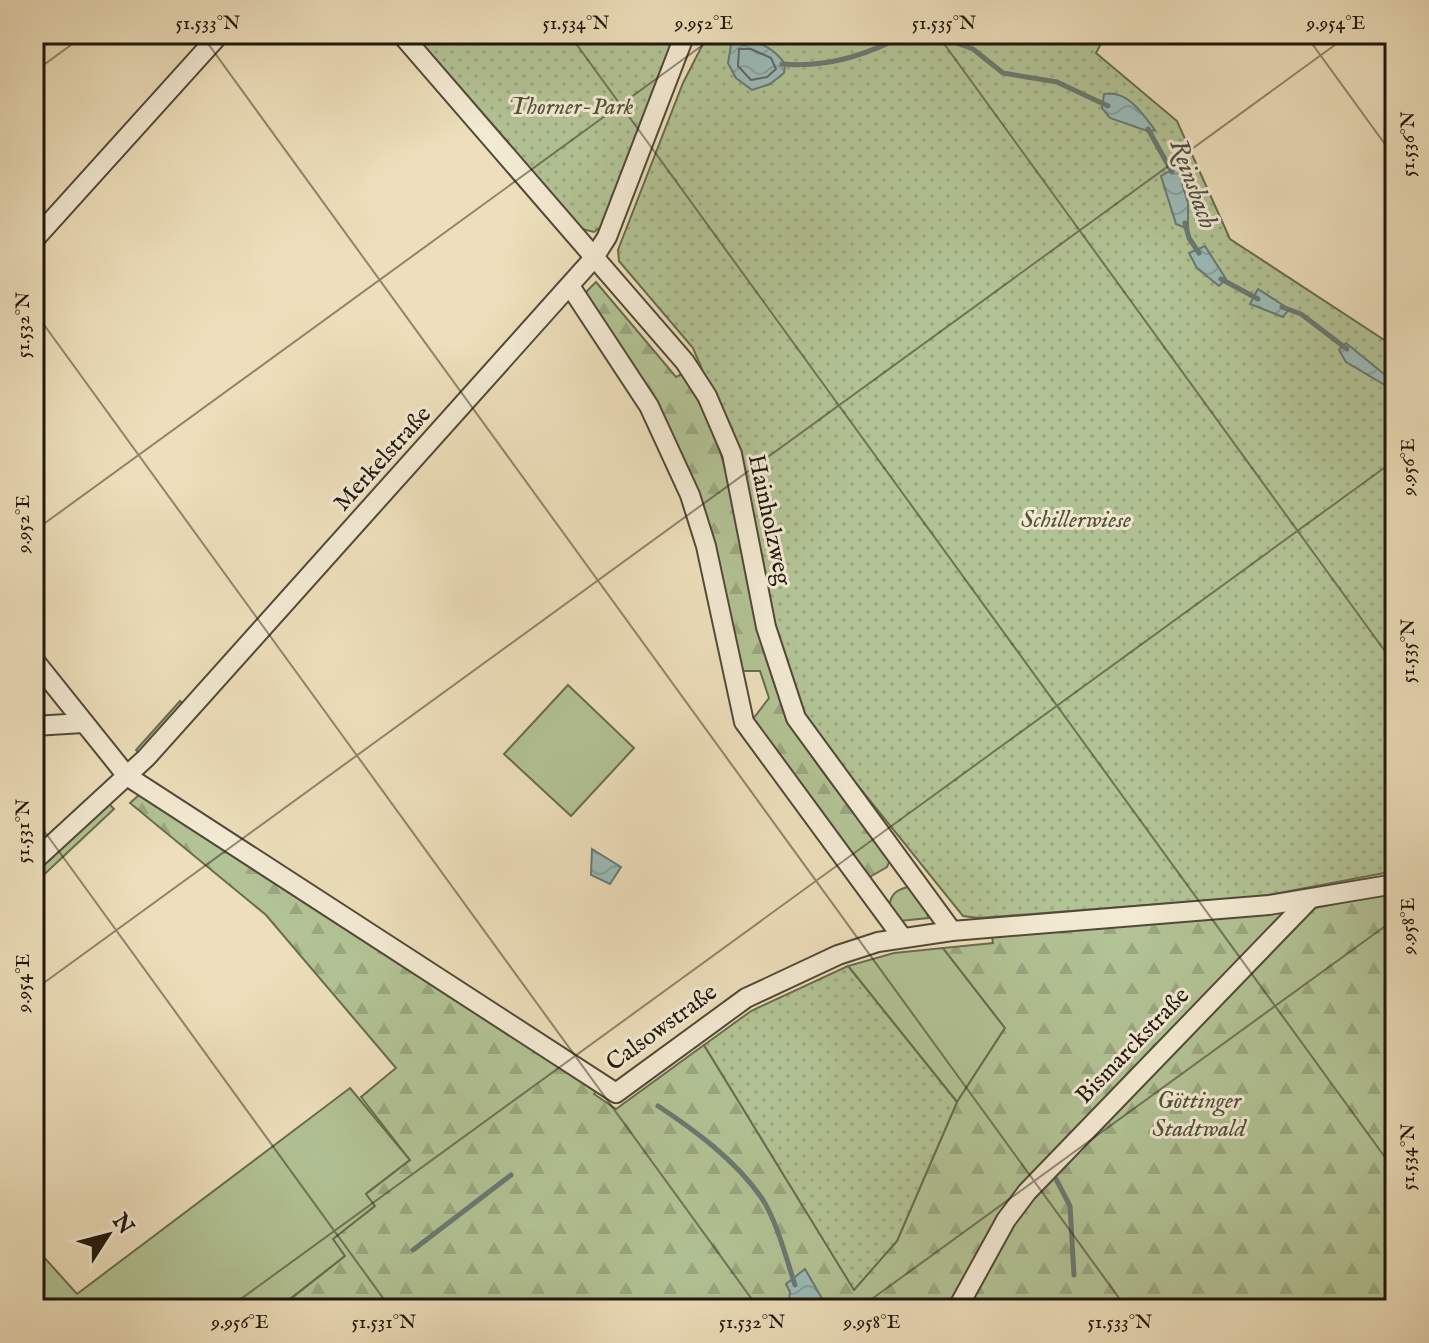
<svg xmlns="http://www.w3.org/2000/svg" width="1429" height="1343" font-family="'IM FELL English',serif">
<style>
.green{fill:#b2c395;stroke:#686d50;stroke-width:2}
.forest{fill:url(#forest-firs);stroke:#686d50;stroke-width:2}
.park{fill:url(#park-dots);stroke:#686d50;stroke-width:2}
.water{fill:url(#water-waves);stroke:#697973;stroke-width:2}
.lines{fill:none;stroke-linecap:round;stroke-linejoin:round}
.shore{stroke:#5d6962;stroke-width:2}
.stream{stroke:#697973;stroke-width:5}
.minor-casing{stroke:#524938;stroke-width:22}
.minor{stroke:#f3ead3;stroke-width:18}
.ticks{fill:none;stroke:#1f170c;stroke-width:2;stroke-opacity:0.45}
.labels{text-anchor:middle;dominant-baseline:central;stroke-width:6;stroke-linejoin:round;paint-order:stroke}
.park-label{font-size:24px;font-style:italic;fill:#52533c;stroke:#f3ead3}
.street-label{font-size:24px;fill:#1f170c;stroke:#f3ead3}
.water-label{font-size:26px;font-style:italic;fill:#4a5048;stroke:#f3ead3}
.neatline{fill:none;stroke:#1f170c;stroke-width:3}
.ticks-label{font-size:20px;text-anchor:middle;fill:#1f170c}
</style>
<defs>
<pattern id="forest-firs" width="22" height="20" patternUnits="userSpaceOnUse" patternTransform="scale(2)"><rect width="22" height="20" fill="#b2c395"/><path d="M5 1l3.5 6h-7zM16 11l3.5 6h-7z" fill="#99a77f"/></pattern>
<pattern id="park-dots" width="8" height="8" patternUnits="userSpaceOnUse" patternTransform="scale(2)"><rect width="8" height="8" fill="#b2c395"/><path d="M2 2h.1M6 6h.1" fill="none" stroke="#99a77f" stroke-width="1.8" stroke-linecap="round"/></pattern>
<pattern id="water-waves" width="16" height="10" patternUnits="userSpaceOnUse" patternTransform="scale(2)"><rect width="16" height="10" fill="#9bbbb8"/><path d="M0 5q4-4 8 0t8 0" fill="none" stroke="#85a09d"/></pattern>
</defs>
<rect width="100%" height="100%" fill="#eddfbb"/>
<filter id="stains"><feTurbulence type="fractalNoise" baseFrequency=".0025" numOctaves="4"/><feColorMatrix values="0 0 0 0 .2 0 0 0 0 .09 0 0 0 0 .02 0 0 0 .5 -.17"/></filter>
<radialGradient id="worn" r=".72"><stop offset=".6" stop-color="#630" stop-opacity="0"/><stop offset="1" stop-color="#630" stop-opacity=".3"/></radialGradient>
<g class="green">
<path d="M568 685 634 748 571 816 504 754Z"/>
<path d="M180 701 184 705 140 754 136 750Z"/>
<path d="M109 804 114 809 34 884V874Z"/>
<path d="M912 886 927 909 928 918 900 921 889 907C891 892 898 889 912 886Z"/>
<path d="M943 948 1005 1028 957 1102 848 966 894 953Z"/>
<path d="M350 1088 410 1160 367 1193 375 1206 334 1239 345 1256 277 1309H34V1246L77 1294Z"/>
</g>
<g class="forest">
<path d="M596 282 676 377 684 373C740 463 742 570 770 670 790 743 846 800 891 858L887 867 866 879 750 723 769 698 760 671H738L711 548 583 295Z"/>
<path d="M140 794 597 1090 594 1094 616 1109 704 1045 854 1289 897 1241 957 1102 1005 1028 943 948 993 943 992 937 1310 909 1395 892V1309H278L345 1256 333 1239 375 1206 366 1194 410 1160 361 1097 396 1068 266 915 130 803Z"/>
</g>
<g class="park">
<path d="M411 34H678L601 227 594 232 578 228Z"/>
<path d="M708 34H1095L1103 40 1096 53 1177 121 1230 239 1395 347V871L1264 896 979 918 963 916 809 725 790 691 737 452 693 348 619 261 618 250 683 83Z"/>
<path d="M848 966 957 1102 897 1241 854 1290 704 1045 751 1011Z"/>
</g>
<g class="water">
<path d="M553 34H645L641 41C610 40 581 51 553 34Z"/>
<path d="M737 40C757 39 774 48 785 64L784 73 770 84 752 90 736 78 728 63 731 45Z"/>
<path d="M1104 94C1128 90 1142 113 1155 130L1150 132 1110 118 1102 108Z"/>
<path d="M1177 167 1188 203V229L1176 224 1161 176Z"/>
<path d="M1205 246 1226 279 1219 286 1197 268 1189 253Z"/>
<path d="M1258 289 1289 309 1283 317 1250 304Z"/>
<path d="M1346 343 1395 383V391L1346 362 1339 350Z"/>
<path d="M592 849 621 867 610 884 591 875Z"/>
<path d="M805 1269 828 1309H788L790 1292 786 1284Z"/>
</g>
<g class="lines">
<path class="shore" d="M739 49H751L771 58 776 69 767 77 751 80 738 66Z"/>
<g class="stream">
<path d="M932 34 973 49 1003 73 1057 82 1108 106"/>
<path d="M782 64C826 68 868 55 906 34"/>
<path d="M1148 129 1172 172"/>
<path d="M1185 223 1189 238 1199 253"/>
<path d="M1221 279 1258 299"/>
<path d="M1282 307 1301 314 1347 349"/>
<path d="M658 1106C696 1131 735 1160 761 1197 777 1221 786 1258 795 1285"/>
<path d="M1056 1179 1070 1206 1074 1275"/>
<path d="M413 1250 511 1175"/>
</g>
<g class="minor-casing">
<g id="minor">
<path d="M401 34 685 362 707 396 732 454 766 627 796 718 952 931"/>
<path d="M34 240 220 34"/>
<path d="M570 286 649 406 690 495 706 546 744 722 902 937"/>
<path d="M34 660 127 776 616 1093 746 998 838 955 878 942 952 931 1269 905 1395 884"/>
<path d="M34 726 83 723"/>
<path d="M34 861 146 758 593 259 607 237 685 34"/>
<path d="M957 1309 1006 1220 1027 1192 1309 900"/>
</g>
</g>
<use href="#minor" class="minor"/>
</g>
<path class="ticks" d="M201 34 1127 1309M569 34 1395 1171M937 34 1395 665M1305 34 1395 158M34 72 86 34M34 311 759 1309M34 531 718 34M34 817 391 1309M34 990 1350 34M227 1309 1395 460M858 1309 1395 919"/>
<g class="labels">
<g class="park-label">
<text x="571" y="107">Thorner-Park</text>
<text x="1076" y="520">Schillerwiese</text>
<text x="1199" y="1101">Göttinger<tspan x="1199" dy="28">Stadtwald</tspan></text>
</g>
<g class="street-label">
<text transform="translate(383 459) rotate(-48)">Merkelstraße</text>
<text transform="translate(769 520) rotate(78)">Hainholzweg</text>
<text transform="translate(662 1028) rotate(-36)">Calsowstraße</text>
<text transform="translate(1133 1046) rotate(-46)">Bismarckstraße</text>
</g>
<g class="water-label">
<text transform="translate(1193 184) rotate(70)">Reinsbach</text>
</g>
</g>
<rect width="1429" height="1343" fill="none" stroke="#eddfbb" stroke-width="88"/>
<g transform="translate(108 1235) rotate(54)" stroke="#f3ead3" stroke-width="6" paint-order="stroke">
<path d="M0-6L14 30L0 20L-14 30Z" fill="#1f170c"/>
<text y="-12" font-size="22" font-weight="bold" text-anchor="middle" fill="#1f170c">N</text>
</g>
<rect x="44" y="44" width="1341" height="1255" class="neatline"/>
<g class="ticks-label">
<text x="208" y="29">51.533°N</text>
<text x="576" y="29">51.534°N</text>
<text x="704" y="29">9.952°E</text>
<text x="944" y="29">51.535°N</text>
<text x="1336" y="29">9.954°E</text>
<text transform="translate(1407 144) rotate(-90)" y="7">51.536°N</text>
<text transform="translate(22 325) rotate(-90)" y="7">51.532°N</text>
<text transform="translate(1407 467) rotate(-90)" y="7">9.956°E</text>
<text transform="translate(22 524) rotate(-90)" y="7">9.952°E</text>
<text transform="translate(1407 651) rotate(-90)" y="7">51.535°N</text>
<text transform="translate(22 831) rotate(-90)" y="7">51.531°N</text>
<text transform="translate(1407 926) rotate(-90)" y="7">9.958°E</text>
<text transform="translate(22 983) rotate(-90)" y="7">9.954°E</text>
<text transform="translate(1407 1157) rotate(-90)" y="7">51.534°N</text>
<text x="240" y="1328">9.956°E</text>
<text x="384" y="1328">51.531°N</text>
<text x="752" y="1328">51.532°N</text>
<text x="872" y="1328">9.958°E</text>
<text x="1120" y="1328">51.533°N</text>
</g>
<rect width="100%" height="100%" filter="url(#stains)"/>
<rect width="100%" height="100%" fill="url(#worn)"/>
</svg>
